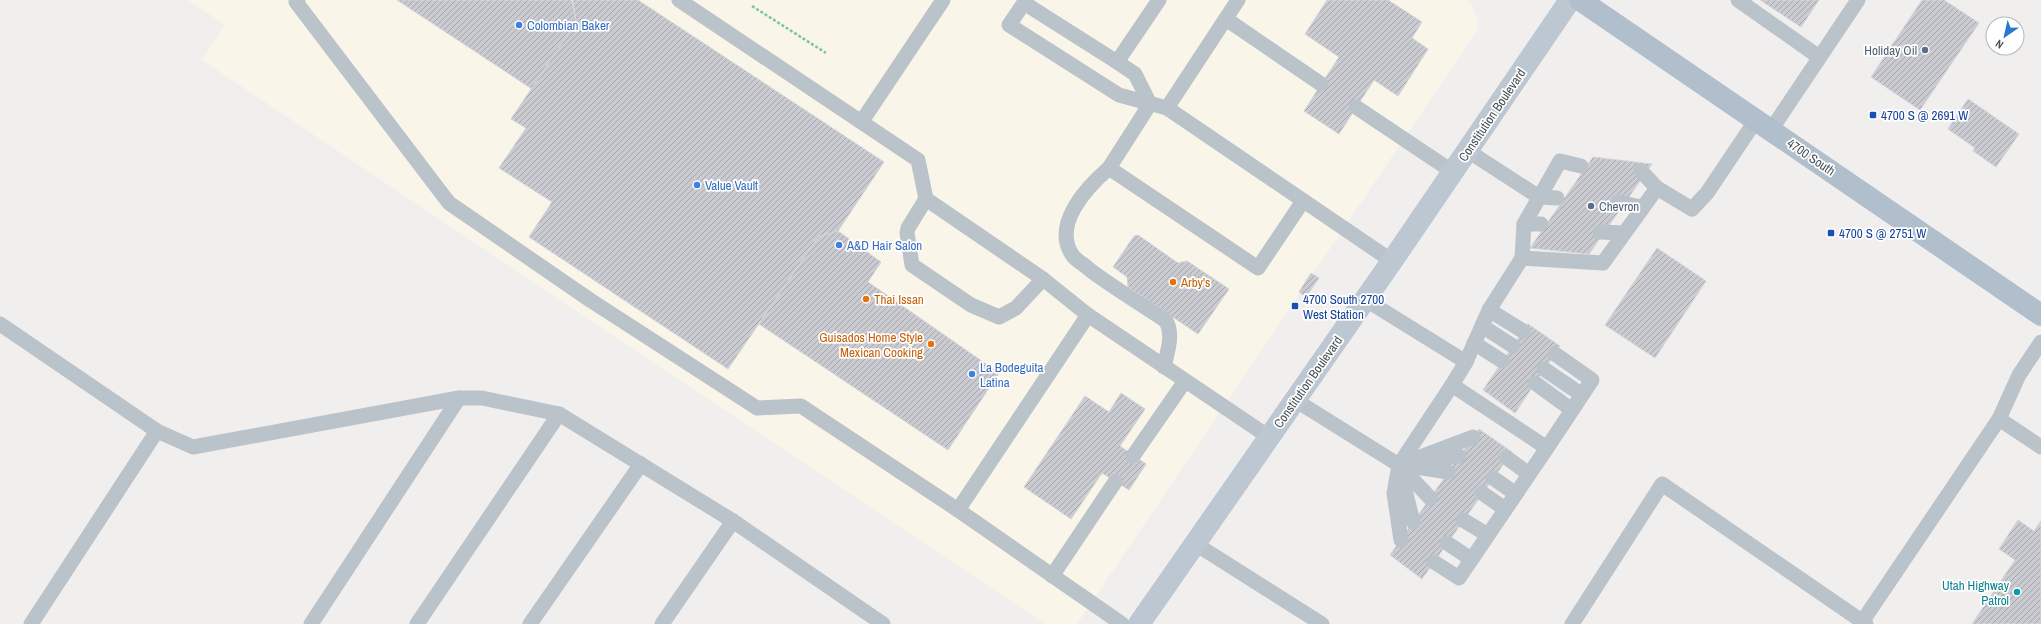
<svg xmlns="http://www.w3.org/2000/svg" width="2041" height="624" font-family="'Archivo Narrow',sans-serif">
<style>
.commercial{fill:#faf5e9}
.building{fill:url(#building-hatch);stroke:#d3d5d9}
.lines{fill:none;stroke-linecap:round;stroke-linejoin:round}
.path{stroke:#7bc69f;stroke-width:2.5;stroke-dasharray:3 2;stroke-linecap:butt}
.service{stroke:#bbc3ca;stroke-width:15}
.secondary{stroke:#bdc7d1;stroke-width:22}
.primary{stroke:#b0bfcb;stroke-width:22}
.shop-dot{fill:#3f7fe0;stroke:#fff;stroke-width:1.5}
.service-dot{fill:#5c6f8a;stroke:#fff;stroke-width:1.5}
.transit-dot{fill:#1a4fb4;stroke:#fff;stroke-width:1.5}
.food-dot{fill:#e8710a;stroke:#fff;stroke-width:1.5}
.culture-dot{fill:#0f9aa8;stroke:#fff;stroke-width:1.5}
.labels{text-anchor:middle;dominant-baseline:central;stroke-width:3.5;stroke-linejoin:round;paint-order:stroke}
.shop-label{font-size:13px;fill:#366cbe;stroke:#fff;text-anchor:start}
.service-label{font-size:13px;fill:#4e5e75;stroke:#fff;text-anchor:end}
.street-label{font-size:13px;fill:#48525a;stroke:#fff}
.transit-label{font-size:13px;fill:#164399;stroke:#fff;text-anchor:start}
.food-label{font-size:13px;fill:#c56008;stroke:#fff;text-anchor:start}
.culture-label{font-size:13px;fill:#0d838f;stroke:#fff;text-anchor:end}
</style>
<defs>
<pattern id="building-hatch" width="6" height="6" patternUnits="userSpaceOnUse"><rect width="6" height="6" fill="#c9cbd1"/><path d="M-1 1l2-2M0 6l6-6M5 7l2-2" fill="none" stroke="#a5a7ad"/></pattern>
</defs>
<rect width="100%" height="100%" fill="#f1eeee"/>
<path class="commercial" d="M188 0H1465L1471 4 1477 16 1478 29 1077 624H1045L202 60 225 25Z"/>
<g class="building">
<path d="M397 0H570L572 1 576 22 532 89Z"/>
<path d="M573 0H638L884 162 838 231 818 237 728 369 529 237 552 202 499 168 526 128 511 119 576 22Z"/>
<path d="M1327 0H1388L1422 22 1412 38 1428 49 1398 96 1374 80 1339 134 1304 111 1339 57 1305 34Z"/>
<path d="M1760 0H1819L1801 27Z"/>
<path d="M1922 0H1944L1979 23 1920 110 1871 77Z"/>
<path d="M1968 99 2019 134 1996 167 1973 151 1975 148 1948 129Z"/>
<path d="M1593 157 1652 164 1589 254 1530 248Z"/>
<path d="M838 231 881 262 868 282 999 373 948 450 759 324 818 237Z"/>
<path d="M1138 235 1178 263 1187 261 1229 289 1198 334 1128 287 1127 277 1113 267 1134 236Z"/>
<path d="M1657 248 1706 281 1655 358 1605 325Z"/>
<path d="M1311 273 1319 278 1306 297 1299 292Z"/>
<path d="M1528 324 1560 346 1515 413 1483 390Z"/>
<path d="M1121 393 1145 409 1120 446 1146 464 1129 490 1102 473 1071 519 1024 487 1085 396 1109 412Z"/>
<path d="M1479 429 1512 452 1422 579 1390 555Z"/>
<path d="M2018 520 2034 531 2041 521V624H1972L2015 560 1999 549Z"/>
</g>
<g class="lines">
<path class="path" d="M752 6 826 53"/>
<g class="service">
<path d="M298 0 296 2 449 203 590 300 757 408 801 406 958 510 1122 624"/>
<path d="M679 0 918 160 926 199 1043 279 1088 315 1269 437"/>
<path d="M1026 0 1009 25 1119 95 1167 108 1392 261"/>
<path d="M1738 0 1819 57"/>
<path d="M1024 3 1117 62 1159 0"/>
<path d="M1226 19 1321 84"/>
<path d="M1117 62 1135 74 1150 104 1109 168 1258 268 1303 201"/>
<path d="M1356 107 1453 172"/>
<path d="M1167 108 1238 0"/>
<path d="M862 121 943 0"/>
<path d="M1771 130 1858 0"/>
<path d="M1468 151 1539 197 1557 198"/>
<path d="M1109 168C1087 187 1051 225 1073 256 1077 261 1085 265 1090 270 1114 288 1141 304 1166 321 1174 335 1167 352 1164 367"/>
<path d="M1641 171 1657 188 1692 209 1707 193 1756 120"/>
<path d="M926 199 908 228 907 233 912 265 971 305 999 317 1016 308 1043 279"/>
<path d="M1618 202 1641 207"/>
<path d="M1524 224H1541"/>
<path d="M1600 232 1624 233"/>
<path d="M1522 258 1524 224 1560 161 1581 166"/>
<path d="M1366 300 1466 362 1452 385 1547 448 1459 578 1434 562"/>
<path d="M1489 310 1523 331"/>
<path d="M0 324 157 431 193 447 459 398H482L559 414 733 521 883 624"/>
<path d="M1482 326 1513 346"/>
<path d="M1474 343 1502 361"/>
<path d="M1466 362 1489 310 1522 258 1603 263 1657 188"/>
<path d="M1544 369 1582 395"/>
<path d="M1535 383 1572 410"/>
<path d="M1295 400 1399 465 1394 493 1401 540"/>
<path d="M1999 419 2041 447"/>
<path d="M1547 448 1592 380 1555 354"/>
<path d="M1133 456 1185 381"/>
<path d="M1507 458 1529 474"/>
<path d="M1428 461 1459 456"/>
<path d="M1399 465 1473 437"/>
<path d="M1400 466 1430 498"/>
<path d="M1416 467 1448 472"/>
<path d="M1493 478 1516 494"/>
<path d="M1482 493 1505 509"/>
<path d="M958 510 1088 315"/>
<path d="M1463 520 1488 535"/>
<path d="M1413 522 1399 465 1452 385"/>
<path d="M1194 543 1322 624"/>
<path d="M1447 543 1471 559"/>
<path d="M1052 576 1115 482"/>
<path d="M1862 622 1999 419 2019 375 2041 342"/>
<path d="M31 624 157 431"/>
<path d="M311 624 459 398"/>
<path d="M417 624 559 414"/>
<path d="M530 624 641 464"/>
<path d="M662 624 733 521"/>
<path d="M1572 624 1662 484 1866 624"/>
</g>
<path class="secondary" d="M1139 624 1392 261 1570 0"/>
<path class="primary" d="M1580 0 2041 315"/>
</g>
<g class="shop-dot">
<circle cx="519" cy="25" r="4"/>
<circle cx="697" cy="185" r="4"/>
<circle cx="839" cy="245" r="4"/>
<circle cx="972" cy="374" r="4"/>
</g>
<g class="service-dot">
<circle cx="1925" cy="50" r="4"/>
<circle cx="1591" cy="206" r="4"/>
</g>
<g class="transit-dot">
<rect x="1869" y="111" width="8" height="8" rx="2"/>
<rect x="1827" y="229" width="8" height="8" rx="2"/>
<rect x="1291" y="302" width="8" height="8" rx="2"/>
</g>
<g class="food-dot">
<circle cx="1173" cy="282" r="4"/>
<circle cx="866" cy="299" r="4"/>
<circle cx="931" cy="344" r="4"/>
</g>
<circle class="culture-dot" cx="2017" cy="592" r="4"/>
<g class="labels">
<g class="shop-label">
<text x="527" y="25">Colombian Baker</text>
<text x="705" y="185">Value Vault</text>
<text x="847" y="245">A&amp;D Hair Salon</text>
<text x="980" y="367">La Bodeguita<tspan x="980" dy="15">Latina</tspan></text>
</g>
<g class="service-label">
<text x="1917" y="50">Holiday Oil</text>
<text x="1599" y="206" text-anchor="start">Chevron</text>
</g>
<g class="street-label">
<text transform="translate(1492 115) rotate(-56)">Constitution Boulevard</text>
<text transform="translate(1811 157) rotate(34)">4700 South</text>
<text transform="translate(1308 382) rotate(-55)">Constitution Boulevard</text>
</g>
<g class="transit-label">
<text x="1881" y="115">4700 S @ 2691 W</text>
<text x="1839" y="233">4700 S @ 2751 W</text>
<text x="1303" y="299">4700 South 2700<tspan x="1303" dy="15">West Station</tspan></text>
</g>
<g class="food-label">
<text x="1181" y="282">Arby's</text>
<text x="874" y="299">Thai Issan</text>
<text x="923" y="337" text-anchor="end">Guisados Home Style<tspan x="923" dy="15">Mexican Cooking</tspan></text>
</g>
<g class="culture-label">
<text x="2009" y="585">Utah Highway<tspan x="2009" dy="15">Patrol</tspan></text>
</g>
</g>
<g transform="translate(2005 36) rotate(214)"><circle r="19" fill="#ffffff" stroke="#b6babd"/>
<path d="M0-3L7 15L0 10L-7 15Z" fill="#2877d1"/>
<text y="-6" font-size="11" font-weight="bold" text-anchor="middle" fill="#48525a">N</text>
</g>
</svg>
